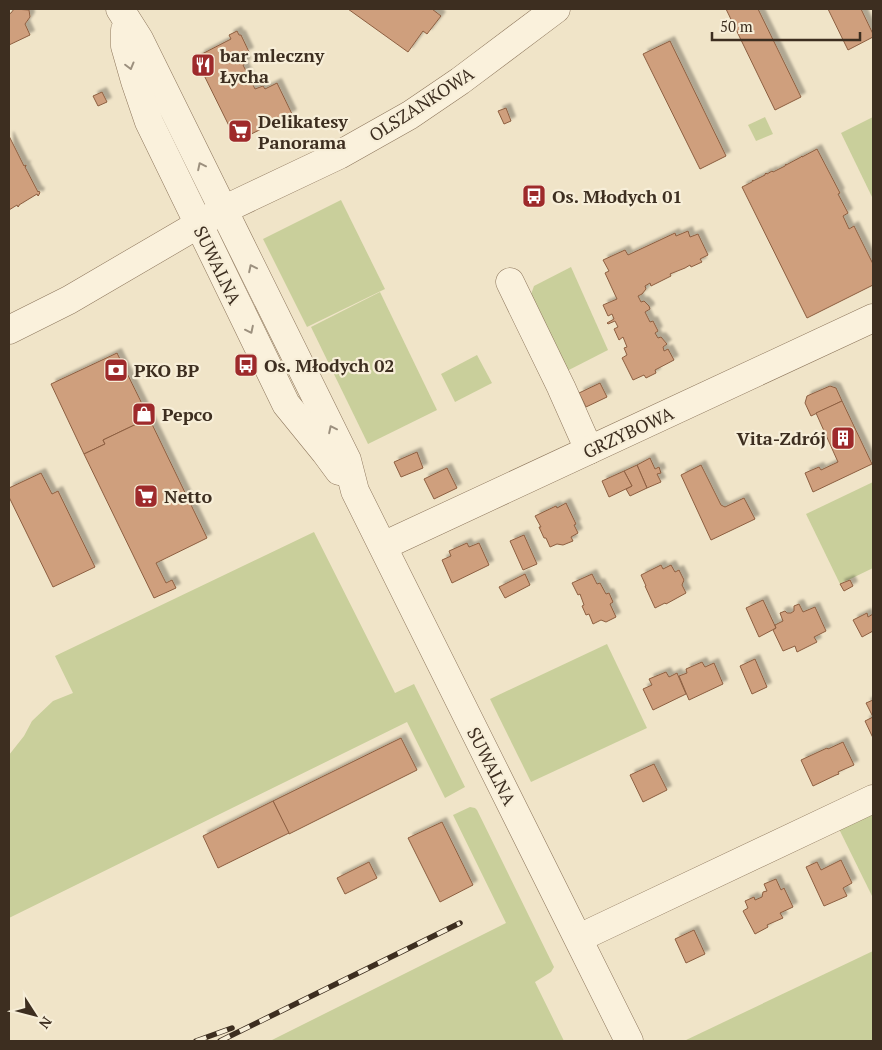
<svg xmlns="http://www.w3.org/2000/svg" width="882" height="1050" font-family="'PT Serif',serif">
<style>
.green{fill:#c9cf9b}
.building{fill:#cf9f7d;stroke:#8d5f41;filter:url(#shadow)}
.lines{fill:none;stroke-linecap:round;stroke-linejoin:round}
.minor-casing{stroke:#8d765c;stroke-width:29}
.minor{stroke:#faf1dc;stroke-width:28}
.rail-casing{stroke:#3d2e20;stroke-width:5.5}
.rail{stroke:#f7eed8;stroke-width:4;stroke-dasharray:11;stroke-linecap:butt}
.oneway{stroke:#9c907e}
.labels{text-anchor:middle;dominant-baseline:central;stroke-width:4.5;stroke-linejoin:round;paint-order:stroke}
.poi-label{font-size:18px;font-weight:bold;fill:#3d2e20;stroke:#f7eed8;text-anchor:start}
.street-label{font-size:18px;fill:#3d2e20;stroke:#f7eed8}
</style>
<defs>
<filter id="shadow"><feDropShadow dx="4.5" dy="-4.5" stdDeviation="1" flood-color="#0004"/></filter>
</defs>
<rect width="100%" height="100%" fill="#f0e4c8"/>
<g class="green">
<path d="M765 117 773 134 756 141 748 125Z"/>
<path d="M873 117V199L841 133Z"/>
<path d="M341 200 385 289 307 327 263 239Z"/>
<path d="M571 267 608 350 563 373 529 300 534 286Z"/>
<path d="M380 292 437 410 368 444 311 327Z"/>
<path d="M477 355 492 383 455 402 441 374Z"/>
<path d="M873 482V568L840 584 806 514Z"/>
<path d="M314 532 395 693 414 684 465 787 445 798 407 722 9 918V755L24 736 32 721 53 701 73 693 55 656Z"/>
<path d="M607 644 647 728 531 782 490 699Z"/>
<path d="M470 807 475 808 477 810 554 967 551 972 535 982 564 1041H270L506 923 453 815Z"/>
<path d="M873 813V898L839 829Z"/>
<path d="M873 951V1041H684Z"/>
</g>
<g class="building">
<path d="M14 9 29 10 30 17 25 24 30 35 9 45V14L11 13Z"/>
<path d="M348 9H432L441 16 427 34 423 31 408 52Z"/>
<path d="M726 9H758L801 97 775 110Z"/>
<path d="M828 9H861L873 34V37L848 50Z"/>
<path d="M237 31 239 35H241L249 52 242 55 246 63 243 65 255 89 263 86 265 89 277 83 292 114 241 139 240 137 236 140 196 59 201 56 200 55 231 39 229 35Z"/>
<path d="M670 41 726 156 700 169 643 54Z"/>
<path d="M102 92 107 102 98 106 93 96Z"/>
<path d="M506 108 511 121 504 124 498 111Z"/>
<path d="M9 136 24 166 26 165V166L25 167 38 192 39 191 40 193 39 194V195L38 196 37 194 19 205V206L18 207 17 205 9 210Z"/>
<path d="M817 149 840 193 838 194 848 213 843 216 849 229 854 226 873 264V285L807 318 742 187 752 182 753 180V181L765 175V174L766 173 767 174 772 171 773 172 785 166 786 164V165L801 157 802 156V157Z"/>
<path d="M688 231 690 237 698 234 708 255 700 259 702 262 691 267 690 265 685 268 670 274 671 276 651 286 650 283 645 286 646 289 642 294 638 296 641 302 644 301 649 306 650 309 645 312 650 322 653 321 658 331 655 333 658 338 661 337 667 344 663 347 664 351 668 349 674 360 655 370 656 373 646 378 644 375 633 380 622 358 627 355 624 348 627 347 623 337 619 340 614 329 618 327 615 321 608 324 607 323 614 319 612 314 608 316 603 305 617 299 605 273 609 271 603 260 625 250 628 255 675 233 676 236Z"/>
<path d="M117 353 149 418 103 440 105 444 84 454 51 384Z"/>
<path d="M600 383 607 397 586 407 579 393Z"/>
<path d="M830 386 836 388 842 401 811 416 805 403 807 396Z"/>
<path d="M842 401 872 464 813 492 805 473 819 467 821 470 838 462 816 413Z"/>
<path d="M149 418 207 538 156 563 166 583 172 580 176 588 154 598 84 454 105 444 103 440Z"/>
<path d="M417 452 423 468 401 477 394 462Z"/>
<path d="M650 458 655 469 659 467 661 473 657 474 661 482 647 488 637 465Z"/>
<path d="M637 465 647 488 630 496 626 489 632 486 624 471Z"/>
<path d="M701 465 721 505 725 507 744 498 755 519 711 540 681 475Z"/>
<path d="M447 468 457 488 434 499 424 479Z"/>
<path d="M624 471 632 486 609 497 602 481Z"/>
<path d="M41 473 52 494 58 491 95 567 53 587 9 497V488Z"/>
<path d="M566 503 576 524 574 525 578 533 571 537 573 541 563 545 557 544 550 547 546 538H544L539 527H541L535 516 556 506 557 508Z"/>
<path d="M524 535 537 564 523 570 510 541Z"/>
<path d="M467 543 469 547 479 543 489 565 452 583 442 560 451 556 449 551Z"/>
<path d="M661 565 663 569 671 565 675 572 679 570 684 580 682 585 686 593 666 604 665 603 655 608 645 586H646L641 575Z"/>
<path d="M525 574 530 585 505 598 499 587Z"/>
<path d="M592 574 597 584 600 583 606 594 609 593 613 602 610 604 616 617 606 622 601 620 593 624 589 614 586 615 582 606 584 605 580 594 578 595 572 583Z"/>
<path d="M850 580 853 586 844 591 840 584Z"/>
<path d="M763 600 776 628 759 637 746 608Z"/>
<path d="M799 604 803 612 815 607 826 631 814 637 817 642 797 652 795 646 783 651 773 630 776 628 775 625 783 621 780 613 785 611 787 613H791L794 611V606Z"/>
<path d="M867 613 868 617 873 614V631L862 637 853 620Z"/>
<path d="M755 659 767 687 752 694 740 666Z"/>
<path d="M702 662 705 667 714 663 723 684 689 700 679 676 687 673 686 669Z"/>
<path d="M666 672 669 677 677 673 686 694 653 710 643 689 652 685 649 679Z"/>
<path d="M873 700V738L865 721 873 717 866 703Z"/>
<path d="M401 738 417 770 289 834 273 801Z"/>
<path d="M843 742 854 765 838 772 839 774 836 775 813 786 801 760 827 748 828 749Z"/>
<path d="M654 764 667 790 643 802 630 775Z"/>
<path d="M273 801 289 833 218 868 203 836Z"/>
<path d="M442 822 473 885 440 902 408 838Z"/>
<path d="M841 860 852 883 843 888 847 896 824 906 806 867 817 862 821 870Z"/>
<path d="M369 862 377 878 345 894 337 878Z"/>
<path d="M776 879 781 890 784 888 793 907 780 913 783 918 767 925 768 927 755 934 743 911 748 908 745 901 754 897 755 900 762 897 763 892 767 891 764 884Z"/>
<path d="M694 930 705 954 686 963 675 939Z"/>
</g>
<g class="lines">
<g class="minor-casing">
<g id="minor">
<path d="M120 9 139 39 347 460 355 491 629 1041"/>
<path d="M125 30V46L135 81 149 122 221 270 286 404 325 452 339 471"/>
<path d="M510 282 561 387 589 450"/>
<path d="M9 330 69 300 223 210 339 155 410 115 460 81 556 9"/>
<path d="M383 546 873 318"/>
<path d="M579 938 873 799"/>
</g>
</g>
<use href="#minor" class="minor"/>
<g class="rail-casing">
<g id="rail">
<path d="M196 1041 232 1028"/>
<path d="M220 1041 460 923"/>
</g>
</g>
<use href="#rail" class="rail"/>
</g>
<defs><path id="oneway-chevron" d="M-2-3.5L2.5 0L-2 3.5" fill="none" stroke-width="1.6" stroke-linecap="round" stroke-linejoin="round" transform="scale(1.25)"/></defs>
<g class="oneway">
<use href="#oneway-chevron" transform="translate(130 66) rotate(75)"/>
<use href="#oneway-chevron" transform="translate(201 166) rotate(-116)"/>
<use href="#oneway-chevron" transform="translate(252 268) rotate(-116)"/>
<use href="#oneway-chevron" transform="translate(250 330) rotate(64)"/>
<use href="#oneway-chevron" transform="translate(332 429) rotate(-116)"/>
</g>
<defs>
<g id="restaurant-square" transform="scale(1.25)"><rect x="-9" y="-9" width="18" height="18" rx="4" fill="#9e2a2b" stroke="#f7eed8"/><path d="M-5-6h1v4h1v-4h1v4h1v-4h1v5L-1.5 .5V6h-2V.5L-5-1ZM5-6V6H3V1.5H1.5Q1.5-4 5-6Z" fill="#fff"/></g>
<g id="supermarket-square" transform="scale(1.25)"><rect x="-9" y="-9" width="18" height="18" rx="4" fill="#9e2a2b" stroke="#f7eed8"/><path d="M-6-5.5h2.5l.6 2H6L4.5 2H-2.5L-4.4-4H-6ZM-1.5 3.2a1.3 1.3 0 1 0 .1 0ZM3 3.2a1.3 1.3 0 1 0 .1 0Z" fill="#fff"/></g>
<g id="bus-square" transform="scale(1.25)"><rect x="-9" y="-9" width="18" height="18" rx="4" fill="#9e2a2b" stroke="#f7eed8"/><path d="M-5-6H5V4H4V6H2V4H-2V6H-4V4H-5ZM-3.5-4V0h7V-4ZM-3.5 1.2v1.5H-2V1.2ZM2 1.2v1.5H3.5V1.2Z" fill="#fff"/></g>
<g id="bank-square" transform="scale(1.25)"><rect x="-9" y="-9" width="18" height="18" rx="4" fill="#9e2a2b" stroke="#f7eed8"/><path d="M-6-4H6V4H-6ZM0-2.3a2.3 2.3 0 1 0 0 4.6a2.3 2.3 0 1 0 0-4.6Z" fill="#fff"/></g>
<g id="shop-square" transform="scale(1.25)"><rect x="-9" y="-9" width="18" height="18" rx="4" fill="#9e2a2b" stroke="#f7eed8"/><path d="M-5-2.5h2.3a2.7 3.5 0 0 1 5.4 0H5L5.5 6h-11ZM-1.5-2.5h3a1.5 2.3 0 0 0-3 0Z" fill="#fff"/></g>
<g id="building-square" transform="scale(1.25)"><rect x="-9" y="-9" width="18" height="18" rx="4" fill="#9e2a2b" stroke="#f7eed8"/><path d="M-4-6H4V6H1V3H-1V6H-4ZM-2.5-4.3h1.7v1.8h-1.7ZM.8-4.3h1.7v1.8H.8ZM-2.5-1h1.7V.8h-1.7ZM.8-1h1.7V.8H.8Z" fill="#fff"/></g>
</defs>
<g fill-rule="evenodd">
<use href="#restaurant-square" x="203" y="65"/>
<use href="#supermarket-square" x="240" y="131"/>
<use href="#bus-square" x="534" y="196"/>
<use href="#bus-square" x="246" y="365"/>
<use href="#bank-square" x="116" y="370"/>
<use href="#shop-square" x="144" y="414"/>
<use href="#building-square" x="843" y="438"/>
<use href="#supermarket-square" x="146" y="496"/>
</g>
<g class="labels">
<g class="poi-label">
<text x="220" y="55">bar mleczny<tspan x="220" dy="21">Łycha</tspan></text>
<text x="258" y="121">Delikatesy<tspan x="258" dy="21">Panorama</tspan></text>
<text x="552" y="196">Os. Młodych 01</text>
<text x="264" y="365">Os. Młodych 02</text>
<text x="134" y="370">PKO BP</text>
<text x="162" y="414">Pepco</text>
<text x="826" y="438" text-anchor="end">Vita-Zdrój</text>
<text x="164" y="496">Netto</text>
</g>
<g class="street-label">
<text transform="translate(421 104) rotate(-33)">OLSZANKOWA</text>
<text transform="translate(218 265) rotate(64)">SUWALNA</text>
<text transform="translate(628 432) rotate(-25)">GRZYBOWA</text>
<text transform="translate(492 766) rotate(63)">SUWALNA</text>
</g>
</g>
<rect width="882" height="1050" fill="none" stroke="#3d2e20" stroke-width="20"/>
<g transform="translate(35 1015) rotate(126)" stroke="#f7eed8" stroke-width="4" paint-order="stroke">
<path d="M0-4L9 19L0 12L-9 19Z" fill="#3d2e20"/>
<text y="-8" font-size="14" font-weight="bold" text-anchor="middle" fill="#3d2e20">N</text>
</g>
<path d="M712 32v8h148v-8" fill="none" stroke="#3d2e20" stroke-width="2.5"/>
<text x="720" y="32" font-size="15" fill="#3d2e20" stroke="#f7eed8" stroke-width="4" paint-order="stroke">50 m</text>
</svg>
